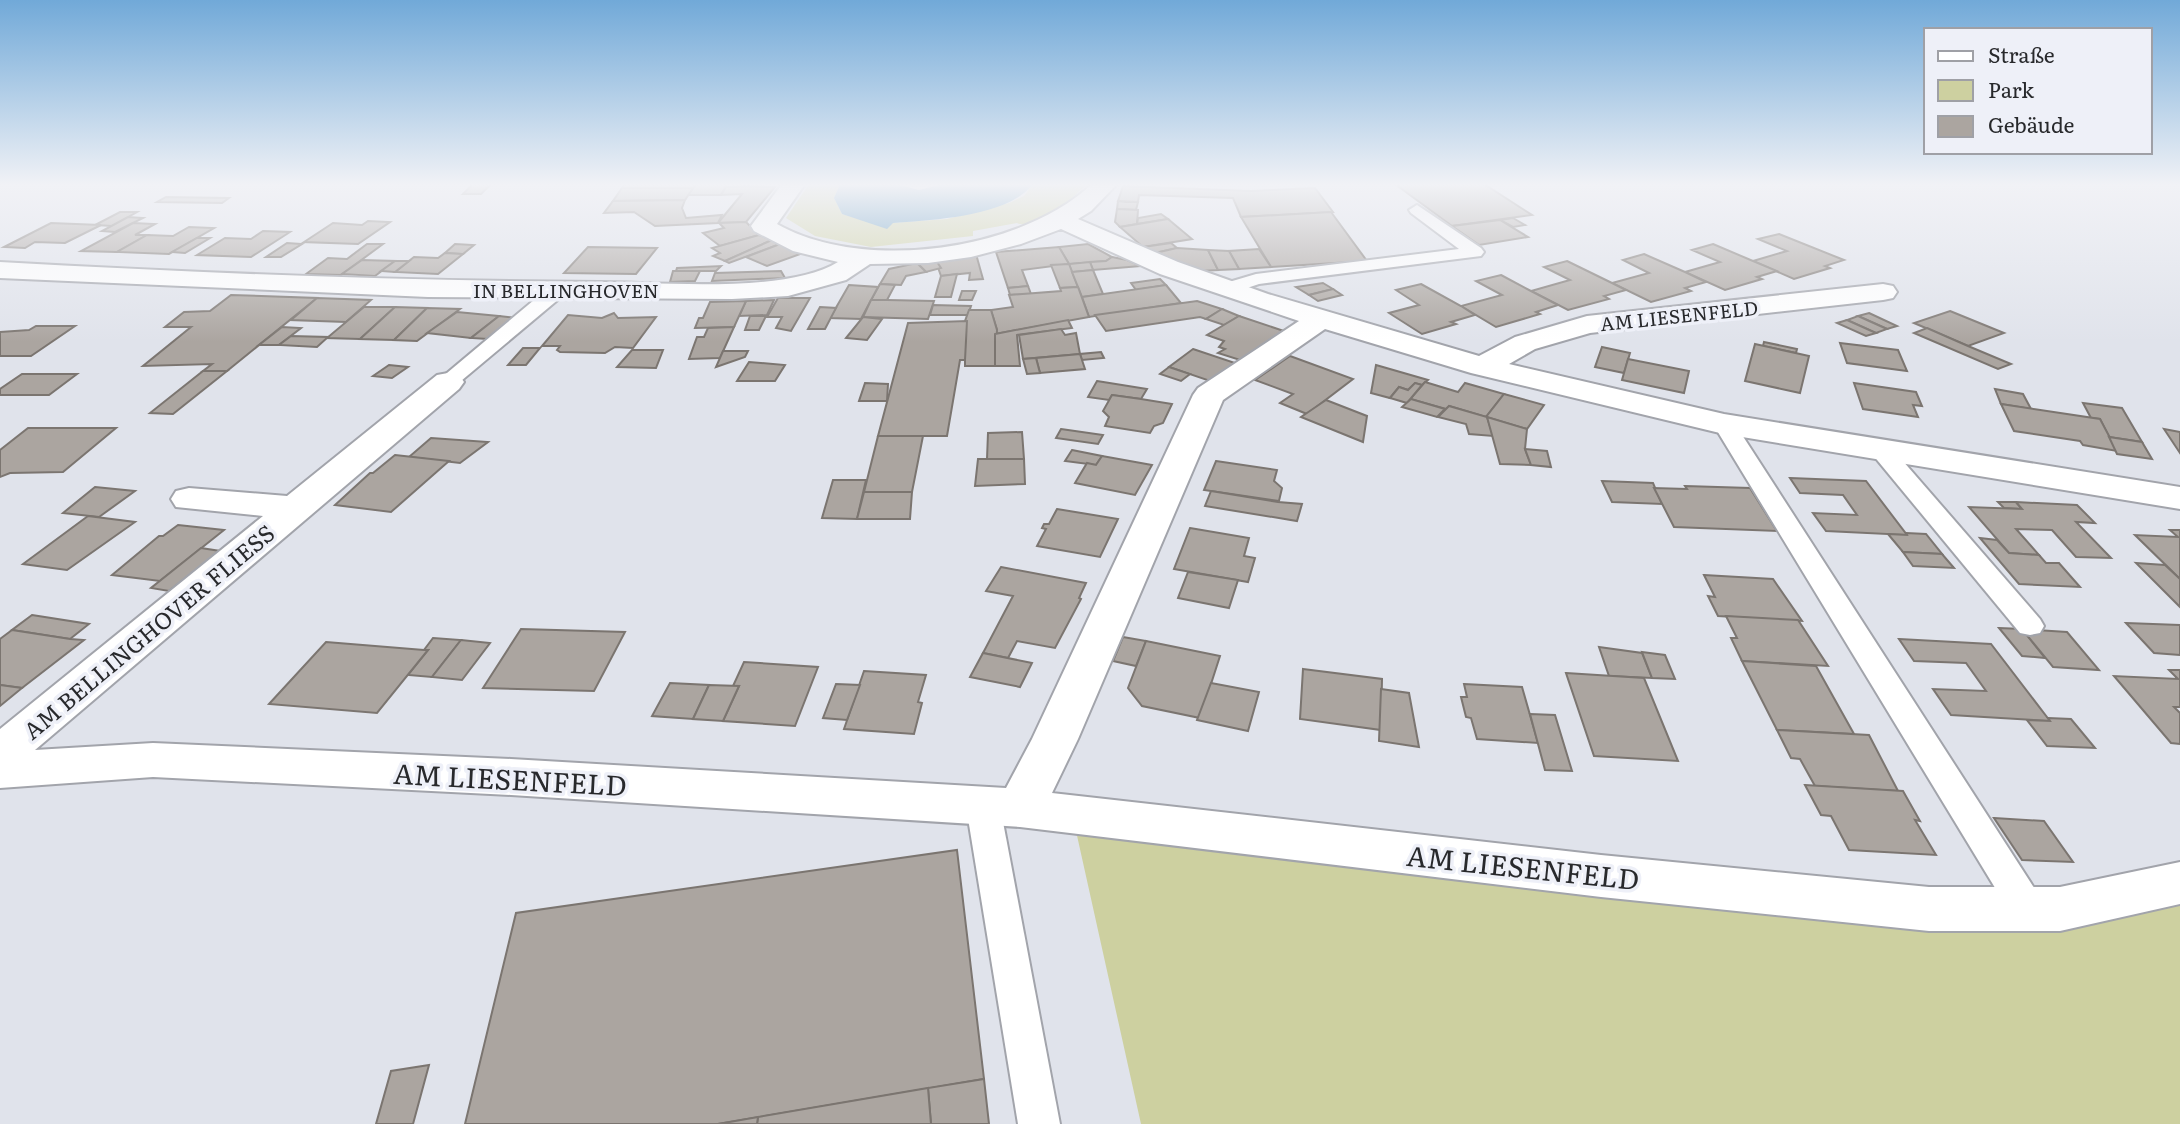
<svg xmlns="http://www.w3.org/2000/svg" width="2180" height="1124" font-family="Literata,serif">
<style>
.green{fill:#cdd0a0}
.water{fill:#5e98c0}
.building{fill:#aba5a0;stroke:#7b7570;stroke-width:2}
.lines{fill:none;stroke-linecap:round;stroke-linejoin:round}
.service-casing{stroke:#a2a4ab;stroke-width:4}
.minor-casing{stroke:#a2a4ab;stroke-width:4}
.service{fill:#fff;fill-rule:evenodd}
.minor{fill:#fff;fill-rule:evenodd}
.labels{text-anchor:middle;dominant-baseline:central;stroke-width:7;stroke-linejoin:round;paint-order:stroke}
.far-street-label{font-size:19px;fill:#28292c;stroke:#eef0f8}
.street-label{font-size:23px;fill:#28292c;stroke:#eef0f8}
.near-street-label{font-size:28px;fill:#28292c;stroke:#eef0f8}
</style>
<rect width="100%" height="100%" fill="#e0e3eb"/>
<g class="green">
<path d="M809 184H840L834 198 842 214 879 224 947 219 1009 203 1024 196 1033 184H1087C1074 197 1035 232 1017 223L973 231V236L871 247 815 236 786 218Z"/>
<path d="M1074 822 2055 928 2180 904V1124H1141Z"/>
</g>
<path class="water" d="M840 184H896L919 190 942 184H1033C1008 217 932 220 893 223L887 229 842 214 834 198Z"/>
<g class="building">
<path d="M473 184H491L481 194H463Z"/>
<path d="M624 184H696L693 188H622Z"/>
<path d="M696 184H727L721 195H688Z"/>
<path d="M1395 184H1484L1532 215 1452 226Z"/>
<path d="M1123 186 1251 191 1315 188 1333 212 1241 217 1233 198 1139 195 1138 202 1118 201Z"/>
<path d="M726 187 746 186 775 187 746 222 718 223 742 194 721 195Z"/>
<path d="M622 188H693L685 200 613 201Z"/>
<path d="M166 197 229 198 222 203 157 202Z"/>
<path d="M685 200 682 208 686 218 722 215 718 223 655 226 634 212 604 213 613 201Z"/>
<path d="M1118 201 1126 202H1138L1136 210 1117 209Z"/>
<path d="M1117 209 1138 210 1137 224 1120 227 1115 222Z"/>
<path d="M120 212H137L112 226 95 225Z"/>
<path d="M1331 212 1367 261 1271 267 1241 217Z"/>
<path d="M1161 214 1168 219 1137 224 1138 218Z"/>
<path d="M128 217 143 218 115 232 102 231Z"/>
<path d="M1513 218 1525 225 1513 227 1500 220Z"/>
<path d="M1168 219 1192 239 1143 247 1120 227Z"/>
<path d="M1500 220 1528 237 1479 245 1452 226Z"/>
<path d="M368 221 390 222 358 244 304 242 333 223 362 225Z"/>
<path d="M746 222 759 235 720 246 703 233 724 228 719 223Z"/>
<path d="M51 223 101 225 65 243 35 242 25 248 4 247Z"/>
<path d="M133 223 155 224 135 235H147L117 252 81 251Z"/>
<path d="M189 227 214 228 169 254 117 252 147 235 173 236Z"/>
<path d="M263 231 290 232 251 257 197 255 225 238 251 239Z"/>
<path d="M1779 234 1844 260 1825 266 1830 268 1794 279 1753 261 1787 251 1758 239Z"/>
<path d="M759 235 772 240 725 261 713 256 720 253 712 248Z"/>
<path d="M197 238H210L185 253 172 252Z"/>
<path d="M772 240 780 244 729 263 725 261Z"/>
<path d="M287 243 302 244 281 257H266Z"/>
<path d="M1171 243 1177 248 1155 253 1143 247Z"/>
<path d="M367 244H383L341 275 306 274 328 258 347 259Z"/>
<path d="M455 244 474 245 463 254 445 253Z"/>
<path d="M780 244 803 253 767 266 746 257Z"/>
<path d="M1088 244 1112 257 1106 261 1069 264 1059 247Z"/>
<path d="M1713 244 1753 261 1777 271 1757 277 1762 279 1725 290 1685 272 1720 262 1692 250Z"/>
<path d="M588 247 657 248 636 274 564 273Z"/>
<path d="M1059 247 1069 264 1022 270 1028 286 1008 288 996 252Z"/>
<path d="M1177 248 1208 250 1218 270 1198 271 1155 253Z"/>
<path d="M1259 249 1271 267 1239 269 1229 251Z"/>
<path d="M1208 250 1229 251 1239 269 1218 270Z"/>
<path d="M445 253 463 254 438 274 395 272 414 257 438 258Z"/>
<path d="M976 254 983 279 969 280 970 273 941 276 935 259Z"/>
<path d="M1644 254 1685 272 1706 282 1685 288 1691 291 1651 302 1612 283 1649 273 1623 260Z"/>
<path d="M1112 257 1127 260 1141 266 1093 270 1090 262 1106 261Z"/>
<path d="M935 259 941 268 926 272 917 263Z"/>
<path d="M362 260 395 261 375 276 342 274Z"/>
<path d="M395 261H409L395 272 381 271Z"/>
<path d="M1567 261 1612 283 1626 290 1604 296 1609 299 1568 310 1531 291 1570 280 1544 267Z"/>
<path d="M1090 262 1093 270 1072 272 1069 264Z"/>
<path d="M917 263 926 272 906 276 901 285 880 284 889 269Z"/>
<path d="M1069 264 1078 287 1060 288 1051 265Z"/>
<path d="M721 266 716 271H676L677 268Z"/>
<path d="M1093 270 1103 294 1082 297 1072 272Z"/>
<path d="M673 271H700L695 281 670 282Z"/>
<path d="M781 271 785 278 712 281 715 273Z"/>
<path d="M957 274 951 297H935L941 276Z"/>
<path d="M1501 275 1531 291 1558 305 1536 312 1540 314 1496 327 1461 306 1502 295 1476 281Z"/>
<path d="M1160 279 1166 285 1136 290 1131 283Z"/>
<path d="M1323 283 1333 289 1309 295 1296 287Z"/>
<path d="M880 284 895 285 887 300H871Z"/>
<path d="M1421 284 1461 306 1475 315 1451 322 1456 324 1422 334 1389 313 1419 305 1396 290Z"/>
<path d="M849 285 878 287 861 319 830 318Z"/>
<path d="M1166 285 1181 303 1089 317 1082 297Z"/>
<path d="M1028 286 1031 294 1010 295 1008 288Z"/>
<path d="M1078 287 1089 317 995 334 997 330 991 310 1013 307 1009 295 1061 291 1060 288Z"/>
<path d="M1333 289 1342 295 1318 301 1309 295Z"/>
<path d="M962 291H976L972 300H959Z"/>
<path d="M231 295 317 298 227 371H203L212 364 143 366 191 327H165L184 312 210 311Z"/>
<path d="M317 298 371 300 346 322 291 320Z"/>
<path d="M778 298H810L791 331 776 328 782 317H767Z"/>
<path d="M774 300 767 315 739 316 746 301Z"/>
<path d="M871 300H887L934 301 928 319 863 317Z"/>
<path d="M746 301 734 327 695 328 699 318H703L710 302Z"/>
<path d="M1197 301 1222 309 1206 319 1200 317 1106 331 1095 315Z"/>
<path d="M933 305 971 306 968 315H930Z"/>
<path d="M364 307H395L360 339 327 338Z"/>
<path d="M395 307 427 308 394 340 360 339Z"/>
<path d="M820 307 836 308 825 329H808Z"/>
<path d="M427 308 460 309 417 341 394 340Z"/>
<path d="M1222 309 1239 316 1224 325 1206 319Z"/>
<path d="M969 310H991L997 330 995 366H965V321Z"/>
<path d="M1950 311 2004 333 1968 346 1914 323Z"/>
<path d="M457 312 499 316 471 338 427 333Z"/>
<path d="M614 313 618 318 656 317 633 348 615 347 605 353 560 352 557 350 560 346H542L568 315 602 318Z"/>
<path d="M1869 313 1897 326 1887 329 1858 316Z"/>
<path d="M499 316 516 318 488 339 471 338Z"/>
<path d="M750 316H766L759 330H745Z"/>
<path d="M1239 316 1284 331 1240 360 1218 353 1225 349 1219 347 1224 341 1207 335Z"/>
<path d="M1858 316 1887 329 1876 333 1847 320Z"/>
<path d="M863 317 882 319 867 340 846 338Z"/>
<path d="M1068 320 1072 328 1017 335 1020 366H995V334Z"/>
<path d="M1847 320 1876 333 1866 336 1837 323Z"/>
<path d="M967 321 965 360H960L947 436H878L908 323Z"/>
<path d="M36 326H75L31 356H0V332L29 330Z"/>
<path d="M282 327 301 328 279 345H259Z"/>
<path d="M734 327 720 358 689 359 697 337H704L708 328Z"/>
<path d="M1927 328 1968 346 2011 364 1998 369 1914 333Z"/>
<path d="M1061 329 1065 335 1076 333 1080 354 1023 359 1019 335Z"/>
<path d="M291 336 328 337 317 347 279 345Z"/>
<path d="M1764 342 1797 349 1796 353 1763 346Z"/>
<path d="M1840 343 1898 350 1907 371 1847 363Z"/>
<path d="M1755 344 1809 356 1800 393 1745 381Z"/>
<path d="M1602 347 1630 353 1624 373 1595 367Z"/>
<path d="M523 348H540L526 365H508Z"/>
<path d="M1193 349 1235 363 1210 381 1169 367Z"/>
<path d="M632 350H663L656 368 617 367Z"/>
<path d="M723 351H748L745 357 716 367Z"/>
<path d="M1101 352 1104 358 1082 360 1080 354Z"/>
<path d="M1080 354 1085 369 1040 373 1036 358Z"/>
<path d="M1290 356 1353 379 1307 414 1280 403 1293 394 1255 380Z"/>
<path d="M1036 358 1040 373 1027 374 1023 359Z"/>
<path d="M1628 359 1689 371 1684 393 1622 380Z"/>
<path d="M749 362 785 365 775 381H737Z"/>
<path d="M389 365 408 367 392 378 373 376Z"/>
<path d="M1376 365 1428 380 1422 385 1415 383 1408 390 1399 387 1390 398 1371 393Z"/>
<path d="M1169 367 1190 374 1181 381 1160 374Z"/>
<path d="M203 371H227L173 414 150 413Z"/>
<path d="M22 374H77L49 395H0V389Z"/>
<path d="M1097 381 1147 389 1141 399 1112 395 1109 400 1088 397Z"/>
<path d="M1425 382 1458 392 1465 383 1504 394 1486 417 1449 406 1446 409 1410 399Z"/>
<path d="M865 383 888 384 887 401H859Z"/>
<path d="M1415 383 1422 385 1407 403 1390 398 1399 387 1408 390Z"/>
<path d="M1854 383 1916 392 1922 406 1913 405 1918 417 1863 409Z"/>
<path d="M1995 389 2023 394 2031 409 2001 404Z"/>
<path d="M1504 394 1544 405 1527 429 1486 417Z"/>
<path d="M1112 395 1141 399 1172 404 1163 423 1154 426 1150 433 1105 426 1109 417 1103 411Z"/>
<path d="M1411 399 1445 409 1437 417 1402 407Z"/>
<path d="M1326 400 1367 416 1363 442 1301 417Z"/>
<path d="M2083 403 2122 408 2142 442 2109 437 2100 419 2091 418Z"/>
<path d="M2001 404 2100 419 2117 451 2083 445 2080 441 2014 431Z"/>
<path d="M1449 406 1487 417 1493 436 1469 434 1466 424 1438 417Z"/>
<path d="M1487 417 1527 429 1525 449 1531 465 1500 464Z"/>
<path d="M28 428H116L63 472 10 473 0 477V450Z"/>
<path d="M1061 429 1103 435 1098 444 1056 438Z"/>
<path d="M2164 429 2180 432V453Z"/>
<path d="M1022 432 1024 459H987L988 433Z"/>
<path d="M878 436H923L912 492H864Z"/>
<path d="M2109 437 2142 442 2152 459 2117 454Z"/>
<path d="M431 438 488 442 460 463 409 457Z"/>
<path d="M1525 449 1547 451 1551 467 1531 465Z"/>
<path d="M1072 450 1102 456 1096 465 1065 461Z"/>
<path d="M395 455 449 461 391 512 335 505 370 473H373Z"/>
<path d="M1102 456 1152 465 1135 495 1075 483 1087 463 1096 465Z"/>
<path d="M978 459H1024L1025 484 975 486Z"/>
<path d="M1216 461 1277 470 1274 481 1282 488 1279 501 1204 490Z"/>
<path d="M1790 478 1866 481 1907 535 1826 531 1813 513 1857 515 1843 495 1800 493Z"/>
<path d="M833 480H866L857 519 822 518Z"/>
<path d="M1602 481 1653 483 1662 504 1612 502Z"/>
<path d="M1685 486 1750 488 1777 531 1674 527 1654 488 1687 489Z"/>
<path d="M95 487 135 491 99 517 63 513Z"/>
<path d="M1211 491 1278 502 1302 504 1297 521 1205 506Z"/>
<path d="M864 492H912L910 519H857Z"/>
<path d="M1998 502H2016L2022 509 2004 508Z"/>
<path d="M2016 502 2077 505 2095 523 2076 522 2111 558 2076 557 2052 530 2016 529 2039 555 2009 553 1969 507 2022 509Z"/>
<path d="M1057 509 1118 519 1100 557 1037 546 1046 529 1042 528 1044 524H1049Z"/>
<path d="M88 516 135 522 67 570 23 564Z"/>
<path d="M178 525 224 530 160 581 112 575 159 536H163Z"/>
<path d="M1190 528 1249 538 1244 556 1255 558 1248 582 1174 569Z"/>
<path d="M2170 530H2180V579L2135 535 2178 537Z"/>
<path d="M1906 533 1926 534 1942 554 1903 552 1888 534 1907 535Z"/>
<path d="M1980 538 1997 540 2009 553 2039 555 2046 563H2059L2080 587 2019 584Z"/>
<path d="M201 548 220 551 169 591 151 588Z"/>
<path d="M1903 552 1942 554 1954 568 1913 566Z"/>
<path d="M2136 563 2165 565 2180 579V607Z"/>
<path d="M1001 567 1086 583 1079 598 1081 599 1055 648 1017 641 1008 658 983 653 1013 596 986 591Z"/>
<path d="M1188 572 1238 580 1229 608 1178 598Z"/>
<path d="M1704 575 1773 579 1802 621 1718 616 1708 596 1715 597Z"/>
<path d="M32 615 89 624 70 639 12 630Z"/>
<path d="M1726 616 1798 620 1828 666 1742 661 1731 638H1737Z"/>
<path d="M2126 623 2180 625V655L2154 653Z"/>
<path d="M1999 628 2022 629 2045 658 2022 656Z"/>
<path d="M521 629 625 632 594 691 483 688Z"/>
<path d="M2022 629 2067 632 2099 670 2053 667Z"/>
<path d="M12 630 70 639 84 640 22 688 0 685V639Z"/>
<path d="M1123 637 1146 641 1136 666 1113 661Z"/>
<path d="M433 638 461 640 432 677 408 675 428 650H424Z"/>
<path d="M1899 639 1991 644 2050 721 1951 715 1933 689 1986 691 1966 663 1914 661Z"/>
<path d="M461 640 490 643 462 680 432 677Z"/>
<path d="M1146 641 1220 656 1200 718 1142 706 1128 688Z"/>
<path d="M326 642 424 650H428L377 713 269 704Z"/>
<path d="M1599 647 1642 653 1652 678 1609 676Z"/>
<path d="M1642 652 1665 655 1675 679 1652 678Z"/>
<path d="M983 653 1032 663 1020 687 970 677Z"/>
<path d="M1742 661 1816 666 1854 734 1777 730Z"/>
<path d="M744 662 818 667 795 726 723 721 739 686H733Z"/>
<path d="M1303 669 1382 679 1381 730 1300 719Z"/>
<path d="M2169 670H2180V707H2174L2180 713V744L2171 743 2114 676 2178 679Z"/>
<path d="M864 671 926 675 918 702 922 703 914 734 844 729Z"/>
<path d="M1566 673 1644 678 1678 761 1594 756Z"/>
<path d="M670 683 709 685 693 719 652 716Z"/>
<path d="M1211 683 1259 692 1248 731 1197 720Z"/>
<path d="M836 684 860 685 847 720 823 718Z"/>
<path d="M1464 684 1522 687 1538 743 1477 739 1471 718 1466 717 1461 697H1467Z"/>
<path d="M0 685 22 688 0 706Z"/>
<path d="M709 685 739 686 723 721 693 719Z"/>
<path d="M1381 689 1409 693 1419 747 1379 741Z"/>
<path d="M1530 714 1555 715 1572 771 1545 770Z"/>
<path d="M2048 718 2071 719 2095 748 2047 746 2027 720 2050 721Z"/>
<path d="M1777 730 1869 735 1898 791 1815 786 1800 759 1791 758Z"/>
<path d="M1805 785 1903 791 1920 821 1915 820 1936 855 1849 850 1831 816 1821 815Z"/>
<path d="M1994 818 2044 821 2073 862 2022 860Z"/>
<path d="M957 850 984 1079 718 1124H465L516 913Z"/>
<path d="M429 1065 413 1124H376L391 1071Z"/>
<path d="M984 1079 989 1124H931L928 1088Z"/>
<path d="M928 1088 931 1124H757L758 1117Z"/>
<path d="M758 1117 757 1124H718Z"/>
</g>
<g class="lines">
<g class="service-casing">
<g id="service">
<path d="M1417 205 1481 248 1484 252 1481 256 1259 284 1226 295 1217 289 1219 285 1256 274 1459 249 1411 213 1409 210Z"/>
<path d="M559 283 566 285 568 289 566 293 455 386H441L437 382 441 378 552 285Z"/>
<path d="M1724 417 1732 419 1735 424 2040 897 2045 908 2040 919 2027 923 2014 919 1713 424 1716 419Z"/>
<path d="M1881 443 1889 445 2040 619 2044 626 2040 633 2030 635 2020 633 1873 455 1869 450 1873 445Z"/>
<path d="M983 793 995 797 1000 806 1060 1124H1018L966 806 971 797Z"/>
</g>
</g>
<g class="minor-casing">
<path id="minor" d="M782 184H805L777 224C863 273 1021 251 1092 184H1117L1091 211 1078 219 1178 262 1268 294 1479 356 1515 337 1587 316 1883 284 1893 286 1897 292 1893 298 1883 300 1590 333 1535 349 1509 364 1724 414 2180 487V509L1724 434 1471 373 1325 329 1223 400 1078 739 1052 793 1601 855 1929 887H2060L2180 862V904L2060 931H1929L1601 897 1020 827 511 795 153 777 0 788V729L263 516 176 507 171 499 176 491 189 488 287 496 437 375 448 373 459 375 464 382 459 389 35 750 153 743 511 759 1006 788 1032 739 1193 395 1198 388 1299 321 1160 274 1061 229 1021 244 971 257 928 263 870 264 846 280 788 296 732 299 428 297 0 278V262C199 273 399 281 598 282 660 282 787 294 838 262L793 251 754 231 751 226Z"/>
</g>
<use href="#service" class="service"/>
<use href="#minor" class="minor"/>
</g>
<linearGradient id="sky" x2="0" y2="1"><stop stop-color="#71a9d8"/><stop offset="0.54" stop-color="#f1f2f6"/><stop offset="1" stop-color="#f1f2f6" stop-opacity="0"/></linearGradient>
<rect width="2180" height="342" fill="url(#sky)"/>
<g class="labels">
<g class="far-street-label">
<text x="566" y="290">IN BELLINGHOVEN</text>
<text transform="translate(1679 315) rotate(-6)">AM LIESENFELD</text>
</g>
<g class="street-label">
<text transform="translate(148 631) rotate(-40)">AM BELLINGHOVER FLIESS</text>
</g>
<g class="near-street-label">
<text transform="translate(510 778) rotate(3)">AM LIESENFELD</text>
<text transform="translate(1523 866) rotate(6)">AM LIESENFELD</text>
</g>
</g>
<rect x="1924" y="28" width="228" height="126" fill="#eef0f8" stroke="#9fa0a6" stroke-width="2"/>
<rect x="1938" y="51" width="35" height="10" fill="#ffffff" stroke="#9fa0a6" stroke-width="2"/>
<text x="1988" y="63" font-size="21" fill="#28292c">Straße</text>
<rect x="1938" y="80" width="35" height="21" fill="#cdd0a0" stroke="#9fa0a6" stroke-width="2"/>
<text x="1988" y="98" font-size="21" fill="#28292c">Park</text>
<rect x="1938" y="116" width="35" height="21" fill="#aba5a0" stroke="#9fa0a6" stroke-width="2"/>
<text x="1988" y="133" font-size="21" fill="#28292c">Gebäude</text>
</svg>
